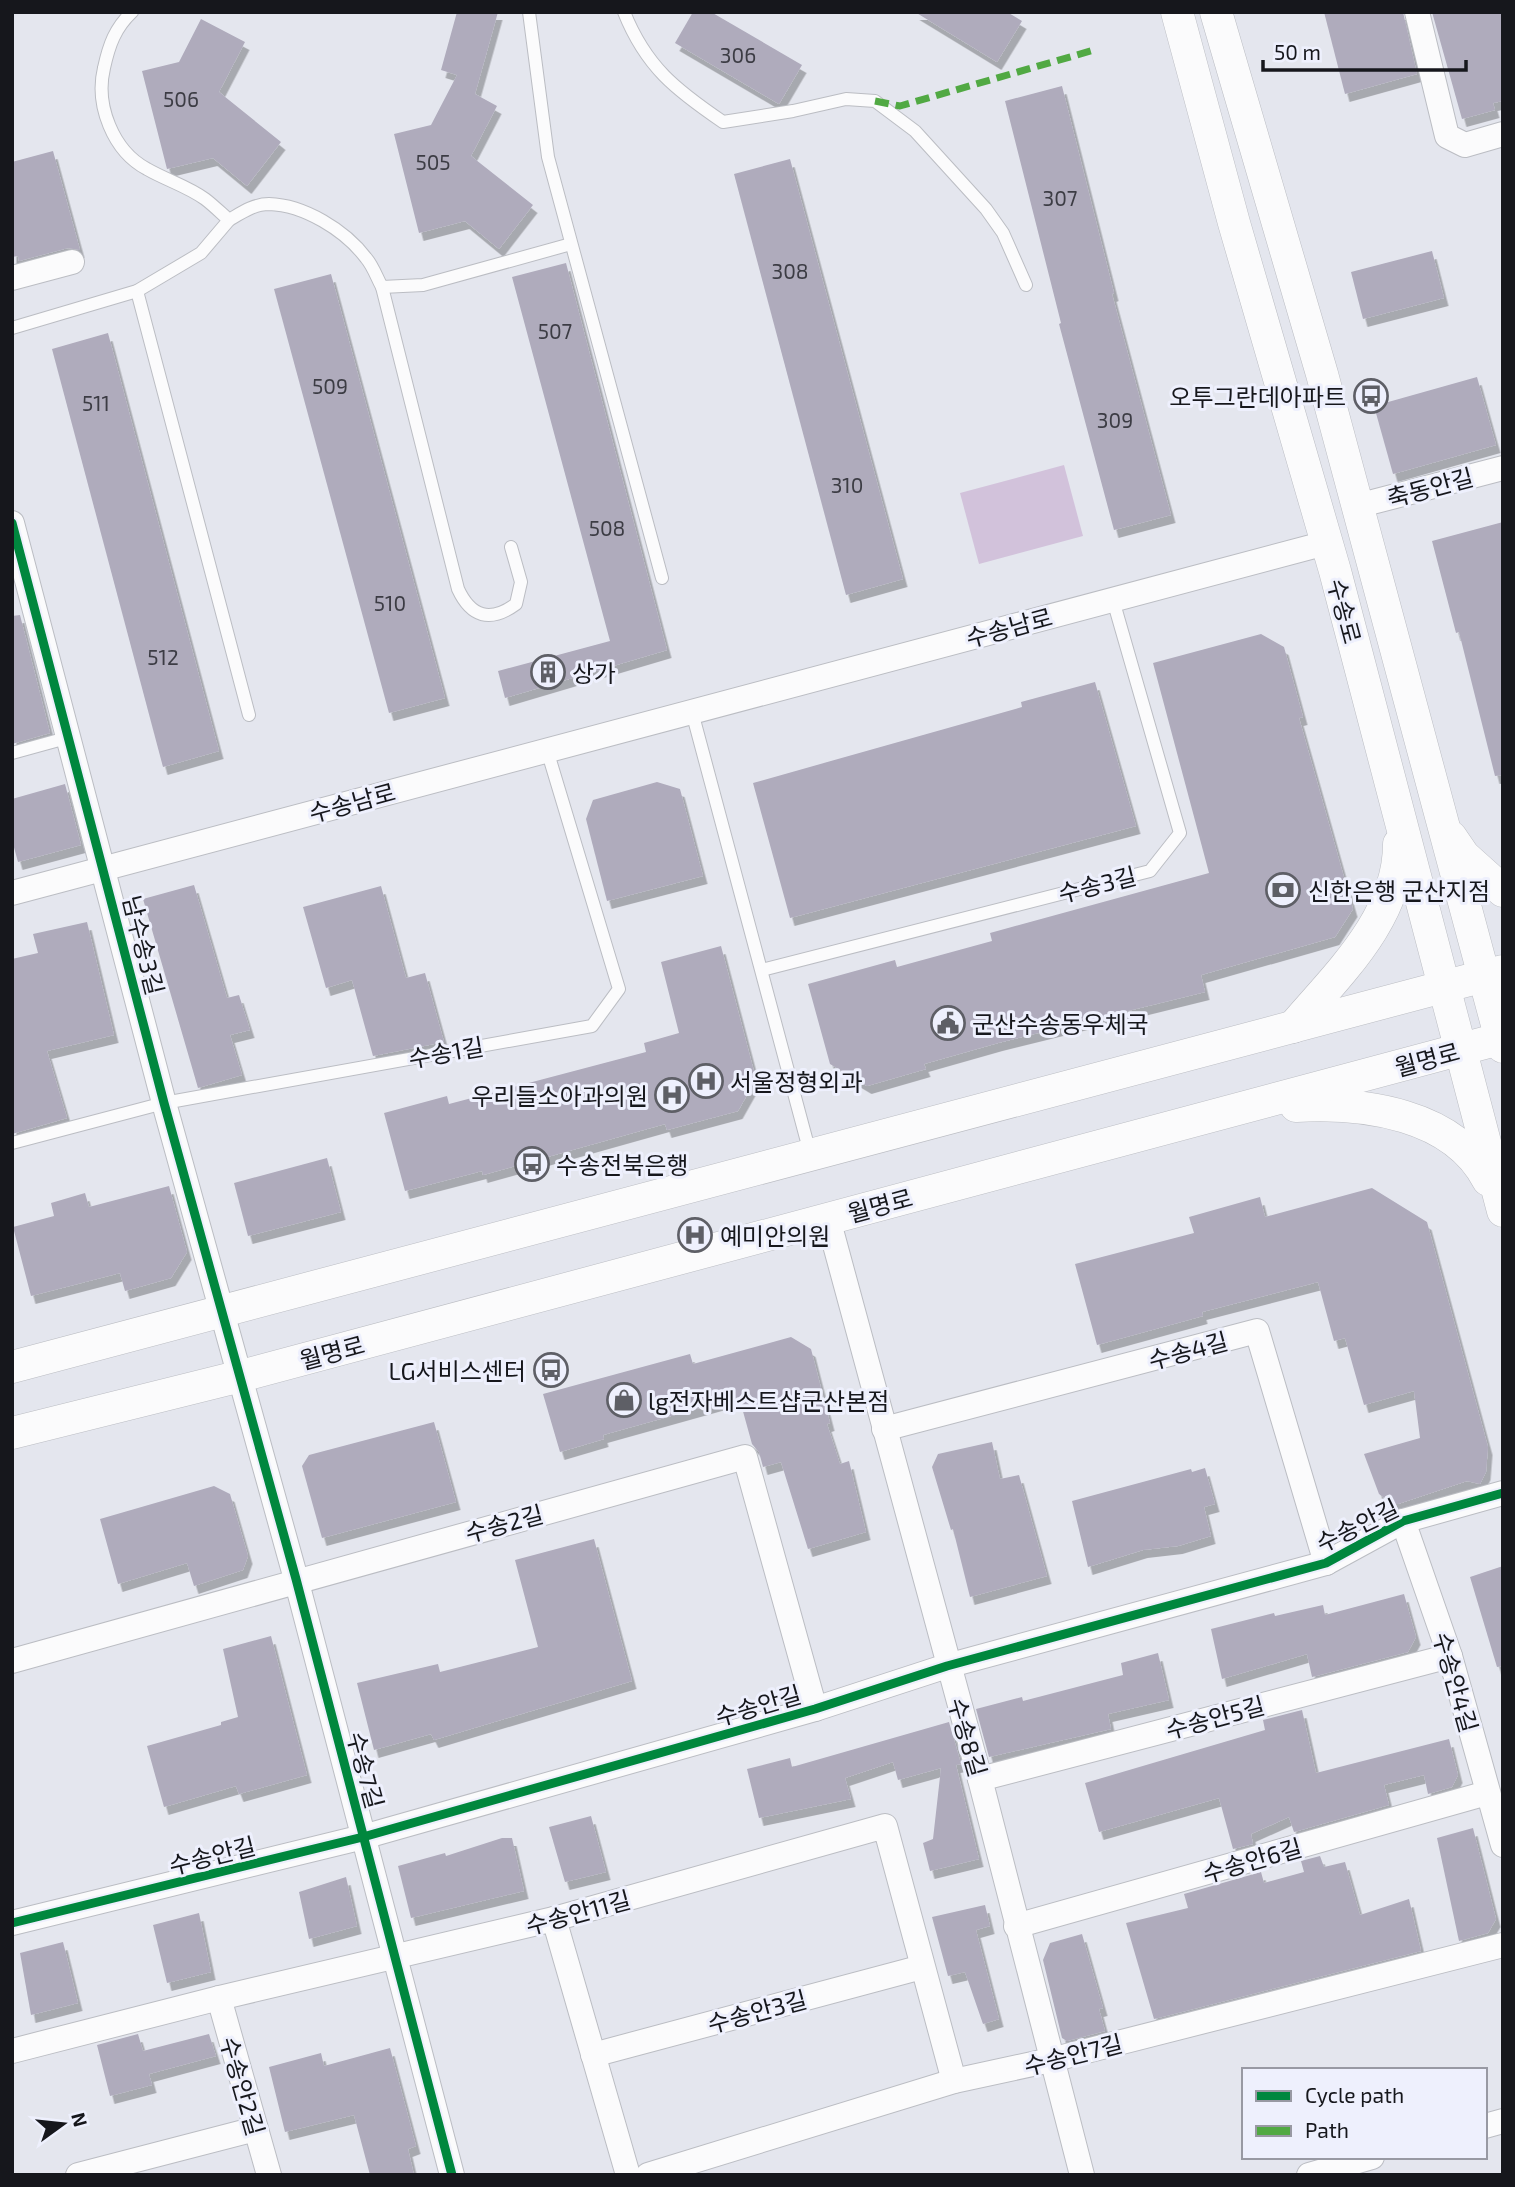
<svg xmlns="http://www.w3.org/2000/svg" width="1515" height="2187" font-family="'Exo 2','Noto Sans KR',sans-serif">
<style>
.green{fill:#d2c2db}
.building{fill:#afabbc;filter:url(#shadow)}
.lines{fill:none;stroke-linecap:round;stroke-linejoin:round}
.service-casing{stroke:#bbbdc3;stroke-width:14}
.minor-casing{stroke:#bbbdc3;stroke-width:26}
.tertiary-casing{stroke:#bbbdc3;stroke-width:33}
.service{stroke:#fbfbfc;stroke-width:12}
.minor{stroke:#fbfbfc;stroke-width:24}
.tertiary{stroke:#fbfbfc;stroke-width:32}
.quiet{stroke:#51a943;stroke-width:7;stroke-dasharray:14 7;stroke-linecap:butt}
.cycleway-casing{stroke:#eef0fd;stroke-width:13}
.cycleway{stroke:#00873e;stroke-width:9}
.labels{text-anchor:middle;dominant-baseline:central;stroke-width:6;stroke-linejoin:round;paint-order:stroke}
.number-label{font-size:21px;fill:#3c3c44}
.poi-label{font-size:24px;fill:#16171c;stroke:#eef0fd;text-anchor:start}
.street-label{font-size:24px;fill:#16171c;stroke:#eef0fd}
</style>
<defs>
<filter id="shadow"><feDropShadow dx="4.5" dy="8" stdDeviation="0" flood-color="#0004"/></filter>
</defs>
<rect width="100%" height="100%" fill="#e4e6ee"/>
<path class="green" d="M1064 465 1083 536 979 564 960 493Z"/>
<g class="building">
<path d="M457 12H498L475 94 497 106 471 156 533 205 499 249 465 221 419 233 394 134 431 125 457 75 441 70Z"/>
<path d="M693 12H711L802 65 779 104 675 43Z"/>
<path d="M915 12H1007L1022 21 997 62Z"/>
<path d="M1324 12H1403L1417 74 1345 94Z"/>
<path d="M1432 12H1503V101L1493 103 1495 110 1462 119Z"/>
<path d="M201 19 245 42 219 92 281 142 247 186 213 158 167 169 142 71 179 62Z"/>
<path d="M1062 86 1114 293 1112 294 1171 515 1114 530 1059 324 1061 323 1005 101Z"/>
<path d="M53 151 80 250 68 248 19 261 18 256 12 257V162Z"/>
<path d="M790 159 903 579 846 595 734 174Z"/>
<path d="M1432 251 1444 298 1363 319 1351 272Z"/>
<path d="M566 263 667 650 505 698 498 671 610 641 512 277Z"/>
<path d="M331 274 445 698 389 713 274 289Z"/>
<path d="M108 333 219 751 163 767 52 349Z"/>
<path d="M1477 377 1496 445 1393 474 1374 406Z"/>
<path d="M1503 522V775L1495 776 1459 632 1456 633 1432 541Z"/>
<path d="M20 615 50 733 12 744V616Z"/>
<path d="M1261 634 1284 647 1303 717 1299 718 1353 909 1335 937 1201 975 1205 992 998 1043 924 1064 926 1069 867 1086 830 1064 808 984 895 960 897 967 992 941 990 933 1209 873 1153 663Z"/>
<path d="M1095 682 1136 826 790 918 753 783 1022 707 1021 702Z"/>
<path d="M657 782 680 789 703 876 607 901 586 819 593 800Z"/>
<path d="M65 784 81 845 18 862 12 840V799Z"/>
<path d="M194 885 227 998 239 995 250 1030 230 1035 242 1075 198 1088 143 899Z"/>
<path d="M381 886 406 978 425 973 444 1042 373 1056 352 980 326 988 303 907Z"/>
<path d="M87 922 114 1035 47 1051 67 1118 12 1134V959L38 953 33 934Z"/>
<path d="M721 946 756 1079 738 1111 667 1130 665 1124 483 1175 482 1171 405 1191 384 1113 447 1096 449 1104 646 1052 644 1043 679 1033 661 962Z"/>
<path d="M327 1158 341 1212 248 1236 234 1183Z"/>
<path d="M169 1186 187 1252 171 1278 125 1291 120 1273 31 1296 13 1227 54 1216 51 1203 85 1193 89 1207Z"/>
<path d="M1372 1188 1427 1222 1488 1447 1486 1472 1480 1484 1467 1481 1398 1504H1393L1379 1494 1364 1454 1420 1438 1414 1391 1364 1405 1345 1338 1334 1341 1318 1282 1202 1312 1203 1316 1097 1345 1075 1264 1194 1233 1189 1217 1260 1197 1265 1217Z"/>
<path d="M791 1337 811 1349 830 1423 827 1424 840 1464 849 1461 866 1532 808 1549 781 1462 763 1467 759 1452 752 1444 739 1397 603 1435 604 1439 560 1452 543 1394 690 1354 693 1364Z"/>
<path d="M434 1422 456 1502 322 1538 302 1466 309 1455Z"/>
<path d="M992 1442 1000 1479 1019 1475 1047 1576 970 1597 953 1529 951 1530 932 1467 938 1454Z"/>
<path d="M1205 1468 1215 1504 1204 1507 1211 1536 1178 1546 1143 1550 1088 1567 1072 1501 1191 1469 1192 1472Z"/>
<path d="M214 1486 230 1494 248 1556 243 1570 194 1586 187 1563 118 1584 100 1519Z"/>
<path d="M594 1539 632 1681 434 1740 431 1734 374 1750 357 1683 438 1664 440 1672 538 1647 515 1560Z"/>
<path d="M1503 1566V1666L1497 1667 1470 1577Z"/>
<path d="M1404 1594 1416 1637 1408 1652 1312 1677 1307 1654 1222 1679 1211 1629 1274 1613 1275 1616 1323 1605 1325 1615Z"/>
<path d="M271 1636 307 1775 239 1794 236 1786 164 1807 147 1746 221 1725V1722L238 1717 223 1649Z"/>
<path d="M1158 1653 1169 1700 1108 1714 1111 1729 989 1757 976 1709 1022 1697 1023 1701 1123 1675 1121 1663Z"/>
<path d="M1302 1710 1316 1773 1449 1739 1458 1775 1452 1787 1428 1794 1424 1775 1384 1785 1389 1805 1294 1832 1289 1817 1251 1834 1253 1844 1233 1849 1219 1798 1099 1832 1085 1783 1265 1730 1263 1720Z"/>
<path d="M949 1722 961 1764 956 1765 979 1859 930 1871 923 1843 933 1839 941 1768 898 1780 893 1762 845 1778 851 1799 759 1818 747 1769 790 1758 792 1767Z"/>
<path d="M591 1816 606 1872 565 1882 549 1827Z"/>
<path d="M1473 1828 1496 1919 1488 1933 1459 1941 1437 1838Z"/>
<path d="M502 1838H512L524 1891 411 1918 398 1866 445 1853 446 1856Z"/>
<path d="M1320 1856 1324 1867 1345 1862 1360 1915 1409 1899 1421 1951 1154 2019 1126 1923 1188 1908 1184 1894 1261 1872 1264 1883 1304 1872 1301 1861Z"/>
<path d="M346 1877 357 1926 309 1939 299 1892Z"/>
<path d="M985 1905 990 1926 976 1930 999 2019 983 2024 965 1972 948 1976 932 1917Z"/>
<path d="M199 1913 211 1972 167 1983 153 1925Z"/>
<path d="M1082 1934 1103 2008 1099 2009 1105 2031 1067 2041 1062 2038 1043 1960 1050 1943Z"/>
<path d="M63 1942 78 2003 31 2015 20 1953Z"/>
<path d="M138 2034 143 2051 209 2034 216 2056 149 2074 152 2085 110 2096 97 2045Z"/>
<path d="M390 2048 416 2146 408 2149 414 2175H370L354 2115 285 2132 269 2067 321 2053 324 2066Z"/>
</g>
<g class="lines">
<g class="service-casing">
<g id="service">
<path d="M132 12C115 28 109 45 104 68 95 105 113 151 147 169 166 180 187 186 205 199 213 205 221 213 229 220 241 213 254 204 269 204 304 205 345 230 366 258 373 266 377 278 382 287L458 589C471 617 490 623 516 604L521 582 511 547"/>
<path d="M529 12 548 157 662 578"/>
<path d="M624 12C646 67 676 90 723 122L793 111 846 99 875 101 915 131 986 209 1003 233 1026 285"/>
<path d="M382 287 423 285 571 244"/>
<path d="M137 291 249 715"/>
<path d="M12 328 137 291 201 253 229 220"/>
<path d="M692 712 810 1153"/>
<path d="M12 753 70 737"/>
<path d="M762 970 1150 871 1180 833 1113 600"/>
<path d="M12 1143 164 1103 592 1026 619 989 547 750"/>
</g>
</g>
<g class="minor-casing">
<g id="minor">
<path d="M1417 12 1447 136 1465 145 1503 134"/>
<path d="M12 278 72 262"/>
<path d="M1357 506 1503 468"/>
<path d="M12 523 164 1103 296 1579 452 2175"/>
<path d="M12 893 1326 543"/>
<path d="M828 1219 980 1779 1082 2175"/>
<path d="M884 1429 1257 1331 1326 1563"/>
<path d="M1403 1521 1450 1656 1503 1845"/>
<path d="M12 1661 745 1457 815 1709"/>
<path d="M980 1779 1450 1656"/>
<path d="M554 1919 628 2175"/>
<path d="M12 1923 363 1837 815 1709 947 1666 1326 1563 1403 1521 1503 1493"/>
<path d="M1016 1926 1487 1793"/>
<path d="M219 1998 269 2175"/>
<path d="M12 2051 219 1998 554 1919 885 1826 954 2081"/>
<path d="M593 2055 922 1967"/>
<path d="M1485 2126 1503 2121"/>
<path d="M78 2175 255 2129"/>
<path d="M648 2175 954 2081 1051 2060 1503 1945"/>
<path d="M1309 2175 1372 2157"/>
</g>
</g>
<g class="tertiary-casing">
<g id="tertiary">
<path d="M1177 12 1234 223 1335 571 1503 1211"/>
<path d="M1216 12 1322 374 1503 1047"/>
<path d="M1451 837 1464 856 1503 891"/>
<path d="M1293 1027C1338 974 1399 918 1399 844"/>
<path d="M1296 1106C1364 1102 1454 1114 1488 1180"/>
<path d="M12 1367 1503 971"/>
<path d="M12 1433 241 1376 1503 1038"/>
</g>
</g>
<use href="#service" class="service"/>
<use href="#minor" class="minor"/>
<use href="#tertiary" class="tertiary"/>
<path class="quiet" d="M875 101 900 106 1094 50"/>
<g class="cycleway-casing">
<g id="cycleway">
<path d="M12 523 164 1103 296 1579 452 2175"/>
<path d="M12 1923 363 1837 815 1709 947 1666 1326 1563 1403 1521 1503 1493"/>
</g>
</g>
<use href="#cycleway" class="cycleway"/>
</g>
<defs>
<g id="bus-ring" transform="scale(1.75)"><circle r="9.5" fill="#eef0fd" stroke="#5e5f66" stroke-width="1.5"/><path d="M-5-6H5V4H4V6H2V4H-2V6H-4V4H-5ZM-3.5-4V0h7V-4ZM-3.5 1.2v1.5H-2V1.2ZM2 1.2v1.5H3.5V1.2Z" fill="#5e5f66"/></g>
<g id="building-ring" transform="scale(1.75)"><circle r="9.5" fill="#eef0fd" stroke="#5e5f66" stroke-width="1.5"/><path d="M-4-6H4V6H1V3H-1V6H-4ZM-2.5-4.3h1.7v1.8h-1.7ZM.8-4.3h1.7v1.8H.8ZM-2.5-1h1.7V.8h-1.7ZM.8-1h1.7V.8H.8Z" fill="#5e5f66"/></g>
<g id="bank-ring" transform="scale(1.75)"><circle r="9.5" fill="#eef0fd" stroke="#5e5f66" stroke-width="1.5"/><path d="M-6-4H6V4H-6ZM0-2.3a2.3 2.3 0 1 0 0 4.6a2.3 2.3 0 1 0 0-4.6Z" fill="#5e5f66"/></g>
<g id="civic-ring" transform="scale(1.75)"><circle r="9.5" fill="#eef0fd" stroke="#5e5f66" stroke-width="1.5"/><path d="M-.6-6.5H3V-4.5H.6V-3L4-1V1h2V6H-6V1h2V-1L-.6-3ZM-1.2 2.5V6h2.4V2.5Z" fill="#5e5f66"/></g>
<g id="hospital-ring" transform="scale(1.75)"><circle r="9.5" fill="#eef0fd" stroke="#5e5f66" stroke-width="1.5"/><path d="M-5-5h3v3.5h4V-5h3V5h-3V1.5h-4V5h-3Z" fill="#5e5f66"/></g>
<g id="shop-ring" transform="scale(1.75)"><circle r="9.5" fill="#eef0fd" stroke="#5e5f66" stroke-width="1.5"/><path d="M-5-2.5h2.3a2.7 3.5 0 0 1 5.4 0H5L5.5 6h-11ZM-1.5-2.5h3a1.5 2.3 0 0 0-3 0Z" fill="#5e5f66"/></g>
</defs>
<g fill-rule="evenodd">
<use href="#bus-ring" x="1371" y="396"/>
<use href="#building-ring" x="548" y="672"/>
<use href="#bank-ring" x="1283" y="890"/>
<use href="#civic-ring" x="948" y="1023"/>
<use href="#hospital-ring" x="706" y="1081"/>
<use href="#hospital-ring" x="672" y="1095"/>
<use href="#bus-ring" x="532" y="1164"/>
<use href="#hospital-ring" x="695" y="1235"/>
<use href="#bus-ring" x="551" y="1370"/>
<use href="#shop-ring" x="624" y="1400"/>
</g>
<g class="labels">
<g class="number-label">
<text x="738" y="54">306</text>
<text x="181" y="98">506</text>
<text x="433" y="161">505</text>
<text x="1060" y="197">307</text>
<text x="790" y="270">308</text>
<text x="555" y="330">507</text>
<text x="330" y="385">509</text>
<text x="96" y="402">511</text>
<text x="1115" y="419">309</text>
<text x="847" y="484">310</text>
<text x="607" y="527">508</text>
<text x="390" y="602">510</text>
<text x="163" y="656">512</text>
</g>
<g class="poi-label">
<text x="1346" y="396" text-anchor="end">오투그란데아파트</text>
<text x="572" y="672">상가</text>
<text x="1308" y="890">신한은행 군산지점</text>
<text x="972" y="1023">군산수송동우체국</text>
<text x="730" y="1081">서울정형외과</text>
<text x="648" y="1095" text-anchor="end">우리들소아과의원</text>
<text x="556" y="1164">수송전북은행</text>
<text x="720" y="1235">예미안의원</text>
<text x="526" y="1370" text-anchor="end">LG서비스센터</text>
<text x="648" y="1400">lg전자베스트샵군산본점</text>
</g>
<g class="street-label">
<text transform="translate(1430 487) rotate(-15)">축동안길</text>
<text transform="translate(1345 611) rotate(75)">수송로</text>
<text transform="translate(1009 627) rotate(-15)">수송남로</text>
<text transform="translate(352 802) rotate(-15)">수송남로</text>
<text transform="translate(1097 884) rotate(-14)">수송3길</text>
<text transform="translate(144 945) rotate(76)">남수송3길</text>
<text transform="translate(446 1052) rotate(-10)">수송1길</text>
<text transform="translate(1427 1059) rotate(-15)">월명로</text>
<text transform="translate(880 1205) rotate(-15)">월명로</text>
<text transform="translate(1188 1350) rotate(-15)">수송4길</text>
<text transform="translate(332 1352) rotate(-15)">월명로</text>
<text transform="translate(504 1523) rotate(-15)">수송2길</text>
<text transform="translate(1357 1525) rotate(-26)">수송안길</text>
<text transform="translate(1456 1682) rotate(74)">수송안4길</text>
<text transform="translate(758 1705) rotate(-16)">수송안길</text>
<text transform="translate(1215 1717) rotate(-15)">수송안5길</text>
<text transform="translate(968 1737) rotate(74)">수송8길</text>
<text transform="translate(366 1770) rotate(75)">수송7길</text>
<text transform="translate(212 1855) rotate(-14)">수송안길</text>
<text transform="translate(1252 1860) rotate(-16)">수송안6길</text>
<text transform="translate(578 1912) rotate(-15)">수송안11길</text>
<text transform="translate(757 2011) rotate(-15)">수송안3길</text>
<text transform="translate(1073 2054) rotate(-14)">수송안7길</text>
<text transform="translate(243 2086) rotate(74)">수송안2길</text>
</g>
</g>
<rect width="1515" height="2187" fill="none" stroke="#16171c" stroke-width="28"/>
<rect x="1242" y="2068" width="245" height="91" fill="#eef0fd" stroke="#9899a3" stroke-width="2"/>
<rect x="1256" y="2091" width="35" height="10" fill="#00873e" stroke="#9899a3" stroke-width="2"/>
<text x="1305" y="2103" font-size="21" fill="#16171c">Cycle path</text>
<rect x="1256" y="2126" width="35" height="10" fill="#51a943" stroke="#9899a3" stroke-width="2"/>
<text x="1305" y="2138" font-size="21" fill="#16171c">Path</text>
<g transform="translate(63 2124) rotate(75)" stroke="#eef0fd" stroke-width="5" paint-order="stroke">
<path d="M0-5L12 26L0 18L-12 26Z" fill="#16171c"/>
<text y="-10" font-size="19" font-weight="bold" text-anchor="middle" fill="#16171c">N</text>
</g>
<path d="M1263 60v10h203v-10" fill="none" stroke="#16171c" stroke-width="3.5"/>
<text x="1274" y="60" font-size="21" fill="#16171c" stroke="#eef0fd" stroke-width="5" paint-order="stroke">50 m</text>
</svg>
